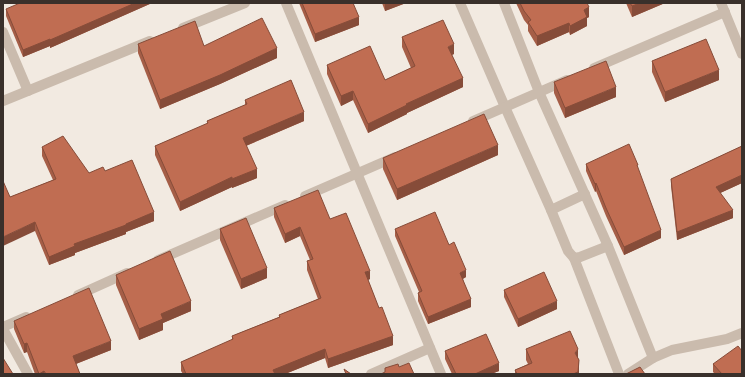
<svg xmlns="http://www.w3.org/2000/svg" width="745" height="377" font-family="Barlow,sans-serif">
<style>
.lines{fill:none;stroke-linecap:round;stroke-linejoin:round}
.minor{stroke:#cabbad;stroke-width:10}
.wall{fill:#a55e47}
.shaded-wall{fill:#864c39}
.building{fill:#c06d52;stroke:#864c39}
</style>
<rect width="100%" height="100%" fill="#f2eae1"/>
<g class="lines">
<g class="minor">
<path d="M286 3 441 374"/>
<path d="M460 3 505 107 551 210 585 194"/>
<path d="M504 3 539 92 608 246 653 358"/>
<path d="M721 3 742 54"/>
<path d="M183 28 245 3"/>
<path d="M3 32 28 91"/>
<path d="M594 68 725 12"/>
<path d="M3 101 150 41"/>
<path d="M473 121 567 80"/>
<path d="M305 196 395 157"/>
<path d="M551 210 568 251 574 258 580 257 608 246"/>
<path d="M574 258 619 374"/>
<path d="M158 260 285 205"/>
<path d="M78 295 127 273"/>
<path d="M3 327 26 317"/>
<path d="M3 329 28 374"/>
<path d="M371 374 430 348"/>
<path d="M628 374 653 358 672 350 727 339 742 333"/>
</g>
</g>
<g class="wall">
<path d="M152 3 50 48V46L23 57 6 16V9Z"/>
<path d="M299 3H353L359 25 315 42Z"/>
<path d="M382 3H406L385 11Z"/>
<path d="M516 3H587L589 17 587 18V26L570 35 569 32 537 46 528 31V25L524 20Z"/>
<path d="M626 3H665L632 17Z"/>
<path d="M402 37 454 54 452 55 463 87 407 113V114L368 133 353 100 341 106 327 74V65L385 80 411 68 402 47Z"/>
<path d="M138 44 204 46 277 58 220 84 160 109 138 53Z"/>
<path d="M652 61 719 80 665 102 652 72Z"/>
<path d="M554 82 616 97 565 118 554 93Z"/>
<path d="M245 100 304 121 246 146 257 178 232 188V187L180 211 155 155V146L207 124V121L245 105Z"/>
<path d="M742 146V183L720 193 733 218 677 240 671 186V179Z"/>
<path d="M42 147 89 173 105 171 154 221 126 232V234L75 253V255L49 265 35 231 10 197 53 180 42 156Z"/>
<path d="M498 155 397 200 383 169V158Z"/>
<path d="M586 164 638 170 661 238 624 255 606 216 596 191 595 192 586 171Z"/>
<path d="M274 208 330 219 370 279 368 280 393 345 328 368 325 358 285 374H183L181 371V362L232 340V336L279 317V315L318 299 307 270V261L310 260 300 236 285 243 274 217Z"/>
<path d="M220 229 267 278 241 289 220 240Z"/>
<path d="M395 229 449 245 466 277 463 279 471 307 428 324 418 301V293L419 292 395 236Z"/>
<path d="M116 275 191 311 163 323V330L139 340 116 285Z"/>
<path d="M504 290 557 309 518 327 504 297Z"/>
<path d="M14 321 111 350 76 364 80 374H35L27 352 24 353 14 329Z"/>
<path d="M526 349 578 358 579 360V374H515V370L528 364 526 360Z"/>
<path d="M445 351 499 371 491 374H452L445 359Z"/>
<path d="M713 364 742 374H715L713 372Z"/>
</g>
<g class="shaded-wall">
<path d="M135 3H152L50 48V40Z"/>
<path d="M387 3H406L385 11V4Z"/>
<path d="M640 3H665L632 17V6Z"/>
<path d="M589 7V17L587 18V26L570 35V26L584 10Z"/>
<path d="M359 17V25L315 42V34Z"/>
<path d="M569 23V32L537 46V36Z"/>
<path d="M50 39V46L23 57V50Z"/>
<path d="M454 44V54L448 56V47Z"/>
<path d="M277 48V58L220 84 160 109V100Z"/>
<path d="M719 70V80L665 102V92Z"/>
<path d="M463 78V87L407 113V114L368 133V124L406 104Z"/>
<path d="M616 87V97L565 118V108Z"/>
<path d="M353 91V100L341 106V96Z"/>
<path d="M304 112V121L243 147V138Z"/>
<path d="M498 145V155L397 200V189Z"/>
<path d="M257 169V178L232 188V179Z"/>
<path d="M742 175V183L716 195V187Z"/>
<path d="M232 177V187L180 211V202Z"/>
<path d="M596 183V191L595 192V184Z"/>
<path d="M733 210V218L677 240V232Z"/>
<path d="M154 212V221L126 232V234L75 253V255L49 265V257L74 244Z"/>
<path d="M35 222V231L3 246V237Z"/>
<path d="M300 227V236L285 243V234Z"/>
<path d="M661 230V238L624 255V247Z"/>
<path d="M267 268V278L241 289V279Z"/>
<path d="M466 270V277L460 280V273Z"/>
<path d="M370 271V279L365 281V272Z"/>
<path d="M471 299V307L428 324V317Z"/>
<path d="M191 301V311L163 323V330L139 340V329L161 314Z"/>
<path d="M557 301V309L518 327V319Z"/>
<path d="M393 336V345L328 368V359Z"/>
<path d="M111 341V350L73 365V356Z"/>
<path d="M27 343V352L24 353V344Z"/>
<path d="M325 349V358L285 374H273V370Z"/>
<path d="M578 349V359L575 353Z"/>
<path d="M579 360V374H573Z"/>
<path d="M499 363V371L491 374H475Z"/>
<path d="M44 371V374H39Z"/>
</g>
<g class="building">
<path d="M20 3H135L50 40V39L23 50 6 9Z"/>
<path d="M302 3H353L359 17 315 34Z"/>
<path d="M520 3H587L589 7 584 10 587 17 570 26 569 23 537 36 528 22 531 20 524 11Z"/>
<path d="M630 3H640L632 6Z"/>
<path d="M262 18 277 48 220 75 160 100 138 44 195 21 204 46Z"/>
<path d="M443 20 454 44 448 47 463 78 406 104 407 105 368 124 353 91 341 96 327 65 370 46 385 80 415 66 402 37Z"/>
<path d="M706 39 719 70 665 92 652 61Z"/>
<path d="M606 61 616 87 565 108 554 82Z"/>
<path d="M291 80 304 112 243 138 257 169 232 179V177L180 202 155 146 208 123 207 121 247 104 245 100Z"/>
<path d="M484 114 498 145 397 189 383 158Z"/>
<path d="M63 136 89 173 103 167 105 171 132 160 154 212 126 224V225L74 244 75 246 49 257 35 222 3 237V181L10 197 56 179 42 147Z"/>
<path d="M629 144 638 165H637L661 230 624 247 606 208 596 183 595 184 586 164Z"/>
<path d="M742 146V175L716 187 733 210 677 232 671 179Z"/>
<path d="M318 190 330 219 346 213 370 271 365 272 379 308 382 307 393 336 328 359 325 349 273 370 275 374H186L181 362 233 339 232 336 280 317 279 315 321 298 307 261 313 259 300 227 285 234 274 208Z"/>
<path d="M435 212 449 245 454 242 466 270 460 273 471 299 428 317 418 293 422 291 395 229Z"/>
<path d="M246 218 267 268 241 279 220 229Z"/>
<path d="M170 251 191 301 161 314 163 319 139 329 116 275Z"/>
<path d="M544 272 557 301 518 319 504 290Z"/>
<path d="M89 288 111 341 73 356 80 374H46L44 371 39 374 27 343 24 344 14 321Z"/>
<path d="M570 331 578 349 575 353 579 360 578 372 573 374H517L515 370 532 363 526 349Z"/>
<path d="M486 334 499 363 475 374H456L445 351Z"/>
<path d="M738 346 742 351V374H722L713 364Z"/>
<path d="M3 358 13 374H3Z"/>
<path d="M409 363 414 374H381L385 372V368L398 364 399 367Z"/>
<path d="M640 367 645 374H626Z"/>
<path d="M344 369 351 374H346Z"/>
</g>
<rect width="745" height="377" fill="none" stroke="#39302b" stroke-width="8"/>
</svg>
